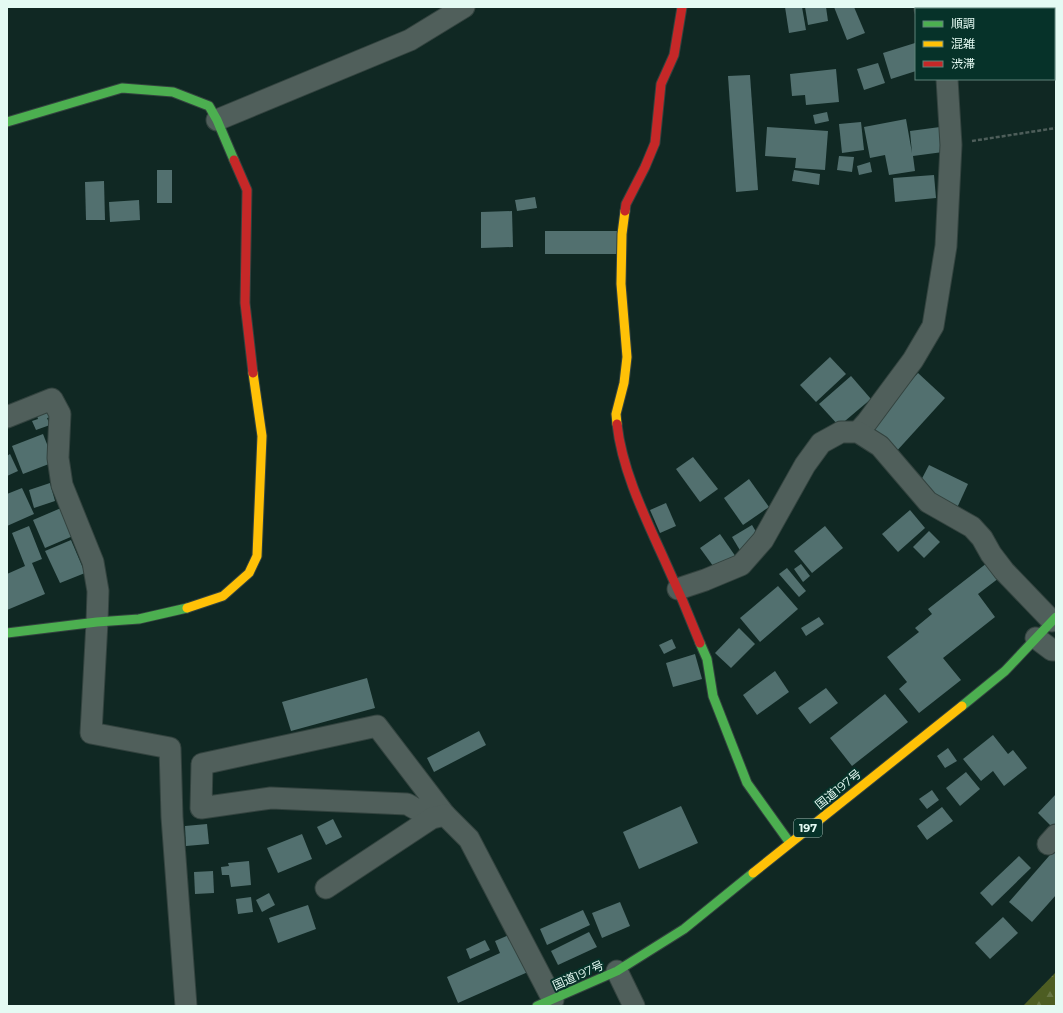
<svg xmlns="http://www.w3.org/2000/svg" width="1063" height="1013" font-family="Montserrat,'Noto Sans JP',sans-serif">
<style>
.forest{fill:url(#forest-firs)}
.building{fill:#52706f}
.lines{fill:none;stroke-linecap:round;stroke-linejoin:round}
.street-casing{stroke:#33433f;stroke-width:23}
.fast-casing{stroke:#33433f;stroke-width:11}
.slow-casing{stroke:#33433f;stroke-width:11}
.jam-casing{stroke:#33433f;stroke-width:11}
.path{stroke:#4e5e5a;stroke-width:2.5;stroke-dasharray:4 2;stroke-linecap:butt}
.street{stroke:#505f5b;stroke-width:21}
.fast{stroke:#4caf50;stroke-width:9}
.slow{stroke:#ffc107;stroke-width:9}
.jam{stroke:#c62828;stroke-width:9}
.labels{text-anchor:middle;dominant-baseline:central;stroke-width:4;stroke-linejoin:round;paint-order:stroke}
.shield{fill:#063229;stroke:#a1beb6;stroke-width:1}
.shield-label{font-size:11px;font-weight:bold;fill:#e4faf3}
.street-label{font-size:12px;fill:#e4faf3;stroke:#063229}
</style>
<defs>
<pattern id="forest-firs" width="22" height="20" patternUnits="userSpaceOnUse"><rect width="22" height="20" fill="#4d5d22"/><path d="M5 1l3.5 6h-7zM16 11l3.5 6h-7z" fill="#667543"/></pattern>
</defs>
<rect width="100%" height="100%" fill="#102823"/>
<path class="forest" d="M1056 972V1006H1023Z"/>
<g class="building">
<path d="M785 7H802L806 30 789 33Z"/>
<path d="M805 7H826L828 21 808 25Z"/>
<path d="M834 7H854L865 33 847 40Z"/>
<path d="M915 43 916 47V71L891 79 883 53Z"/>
<path d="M878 63 885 83 864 90 857 69Z"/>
<path d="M836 69 839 102 806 105 805 95 792 96 790 74Z"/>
<path d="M750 75 758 190 736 192 728 76Z"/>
<path d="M827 112 829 121 815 124 813 115Z"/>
<path d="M906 119 912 153 910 131 940 127 943 152 913 156 915 171 889 175 885 155 870 158 864 127Z"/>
<path d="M861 122 864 150 842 153 839 124Z"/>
<path d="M767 127 828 131 825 170 795 168 796 158 765 156Z"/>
<path d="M839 156 854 157 852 172 837 170Z"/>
<path d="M870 162 872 172 859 175 857 166Z"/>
<rect x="157" y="170" width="15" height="33"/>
<path d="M794 170 820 174 819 185 792 181Z"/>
<path d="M934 175 936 198 895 202 893 178Z"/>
<path d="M104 181 105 220H86L85 182Z"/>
<path d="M535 197 537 208 517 211 515 200Z"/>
<path d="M139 200 140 220 110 222 109 202Z"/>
<path d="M512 211 513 247 481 248V212Z"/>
<rect x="545" y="231" width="72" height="23"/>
<path d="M830 357 846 374 816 402 800 385Z"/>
<path d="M918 373 945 398 894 454 867 429Z"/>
<path d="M851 376 871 399 839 426 819 404Z"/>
<path d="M49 408 52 417 47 418 50 425 36 430 32 421 38 419 36 413Z"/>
<path d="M43 434 54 462 23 474 12 446Z"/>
<path d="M10 454 18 471 7 476V456Z"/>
<path d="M693 457 718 489 700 502 676 469Z"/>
<path d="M929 465 968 484 957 508 917 488Z"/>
<path d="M749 479 769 507 743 525 724 498Z"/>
<path d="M50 483 55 501 34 508 29 490Z"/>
<path d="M22 488 34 514 7 526V494Z"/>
<path d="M666 503 676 526 660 533 650 510Z"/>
<path d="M61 508 73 536 45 548 33 520Z"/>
<path d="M910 510 925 528 898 552 882 534Z"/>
<path d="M752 525 761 540 741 552 732 537Z"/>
<path d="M29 526 42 559 32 563 45 594 7 610V574L25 566 12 533Z"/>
<path d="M825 526 843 548 812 573 794 551Z"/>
<path d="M929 531 940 542 924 558 913 547Z"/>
<path d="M720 534 736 557 716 570 700 548Z"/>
<path d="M71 540 85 573 60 583 45 551Z"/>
<path d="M987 563 999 578 978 594 995 617 943 658 961 680 919 713 899 689 907 682 887 657 919 632 915 628 932 614 928 609Z"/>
<path d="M801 564 810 576 803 582 794 569Z"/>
<path d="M787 568 806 591 799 597 779 574Z"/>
<path d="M778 586 798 609 760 642 740 618Z"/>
<path d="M819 617 824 624 806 636 801 628Z"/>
<path d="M739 628 755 644 731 668 715 653Z"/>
<path d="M672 639 676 648 664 654 659 645Z"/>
<path d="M695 654 702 679 673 687 666 663Z"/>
<path d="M775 671 789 692 757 715 743 695Z"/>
<path d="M367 678 375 708 291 731 282 702Z"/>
<path d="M826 688 838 703 810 724 798 708Z"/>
<path d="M885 694 908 722 852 766 830 738Z"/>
<path d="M479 731 486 745 434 772 427 758Z"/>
<path d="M993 735 1008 754 1013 750 1027 768 1004 786 993 771 981 781 963 759Z"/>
<path d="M948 748 957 761 945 768 937 756Z"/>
<path d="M966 772 980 789 960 806 946 788Z"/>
<path d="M932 790 939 800 927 809 919 799Z"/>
<path d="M1056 794V825L1053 828 1038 813Z"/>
<path d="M681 806 698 843 639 869 623 832Z"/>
<path d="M942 807 953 821 927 840 917 826Z"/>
<path d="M333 819 342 837 326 845 317 827Z"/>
<path d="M207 824 209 844 186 846 185 826Z"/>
<path d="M302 834 312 859 278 873 267 848Z"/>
<path d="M1056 848V895L1032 922 1009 902Z"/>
<path d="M1019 856 1031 868 992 906 980 893Z"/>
<path d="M249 861 251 885 231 887 229 875H222L221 867 229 866 228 863Z"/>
<path d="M213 871 214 893 195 894 194 872Z"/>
<path d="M269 893 275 905 262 912 256 900Z"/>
<path d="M251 897 253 912 238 914 236 899Z"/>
<path d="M620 902 630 926 602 938 592 913Z"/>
<path d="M308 905 316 929 278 943 269 918Z"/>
<path d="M583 910 590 925 547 945 540 929Z"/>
<path d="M1003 917 1018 933 990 959 975 943Z"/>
<path d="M589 932 597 947 558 965 551 951Z"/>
<path d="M511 934 528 972 458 1003 447 977 500 953 495 941Z"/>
<path d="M485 940 490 950 470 959 466 949Z"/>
</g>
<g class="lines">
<g class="street-casing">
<g id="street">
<path d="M925 7V9"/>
<path d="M217 120 410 40 464 7"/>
<path d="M7 417 52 399 60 414 58 458 62 485 93 562 98 591 97 622 91 733 170 748 172 817 186 1006"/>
<path d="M858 432 867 422 913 360 933 326 946 246 951 145 947 79"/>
<path d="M678 589 705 580 741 565 763 540 805 465 821 443 841 432H858L880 446 928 502 972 527 982 538 991 554 1004 571 1052 621"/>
<path d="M1036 638 1052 650H1056"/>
<path d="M432 818 407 804 271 798 201 808 202 764 377 726 445 815"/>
<path d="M1048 844 1056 835"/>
<path d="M326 888 432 818 445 815 469 839 553 1000"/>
<path d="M617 971 634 1006"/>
</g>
</g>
<g class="fast-casing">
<g id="fast">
<path d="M7 122 122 88 173 92 209 106 217 120 234 160"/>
<path d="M7 633 97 622 139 619 187 608"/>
<path d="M700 643 707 659 713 696 747 783 790 843"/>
<path d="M962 706 1005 671 1056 617"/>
<path d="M537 1006 617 971 684 929 753 873"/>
</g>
</g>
<g class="slow-casing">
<g id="slow">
<path d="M617 424 616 414 624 383 627 357 621 284 622 234 625 211"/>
<path d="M187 608 223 596 249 573 257 556 262 436 253 373"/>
<path d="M753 873 962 706"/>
</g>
</g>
<g class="jam-casing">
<g id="jam">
<path d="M234 160 247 190 245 303 253 373"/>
<path d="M625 211 626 204 645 167 655 143 661 84 674 55 682 7"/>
<path d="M617 424C622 470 645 517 664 559 677 587 689 615 700 643"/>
</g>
</g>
<path class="path" d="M972 141 1056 128"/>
<use href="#street" class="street"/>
<use href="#fast" class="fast"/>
<use href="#slow" class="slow"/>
<use href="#jam" class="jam"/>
</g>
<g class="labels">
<rect class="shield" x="794" y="819" width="28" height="18" rx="3"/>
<g class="shield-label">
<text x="808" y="828">197</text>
</g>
<g class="street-label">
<text transform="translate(838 789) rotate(-39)">国道197号</text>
<text transform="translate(578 975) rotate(-24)">国道197号</text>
</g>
</g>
<rect width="1063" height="1013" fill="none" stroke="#e4faf3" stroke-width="16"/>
<rect x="915" y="8" width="140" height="72" fill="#063229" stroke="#5f827a"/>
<rect x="923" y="21" width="20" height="6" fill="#4caf50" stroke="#5f827a"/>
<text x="951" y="28" font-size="12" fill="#e4faf3">順調</text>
<rect x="923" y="41" width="20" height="6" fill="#ffc107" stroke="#5f827a"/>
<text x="951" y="48" font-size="12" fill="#e4faf3">混雑</text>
<rect x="923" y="61" width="20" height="6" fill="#c62828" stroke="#5f827a"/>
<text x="951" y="68" font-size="12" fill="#e4faf3">渋滞</text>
</svg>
